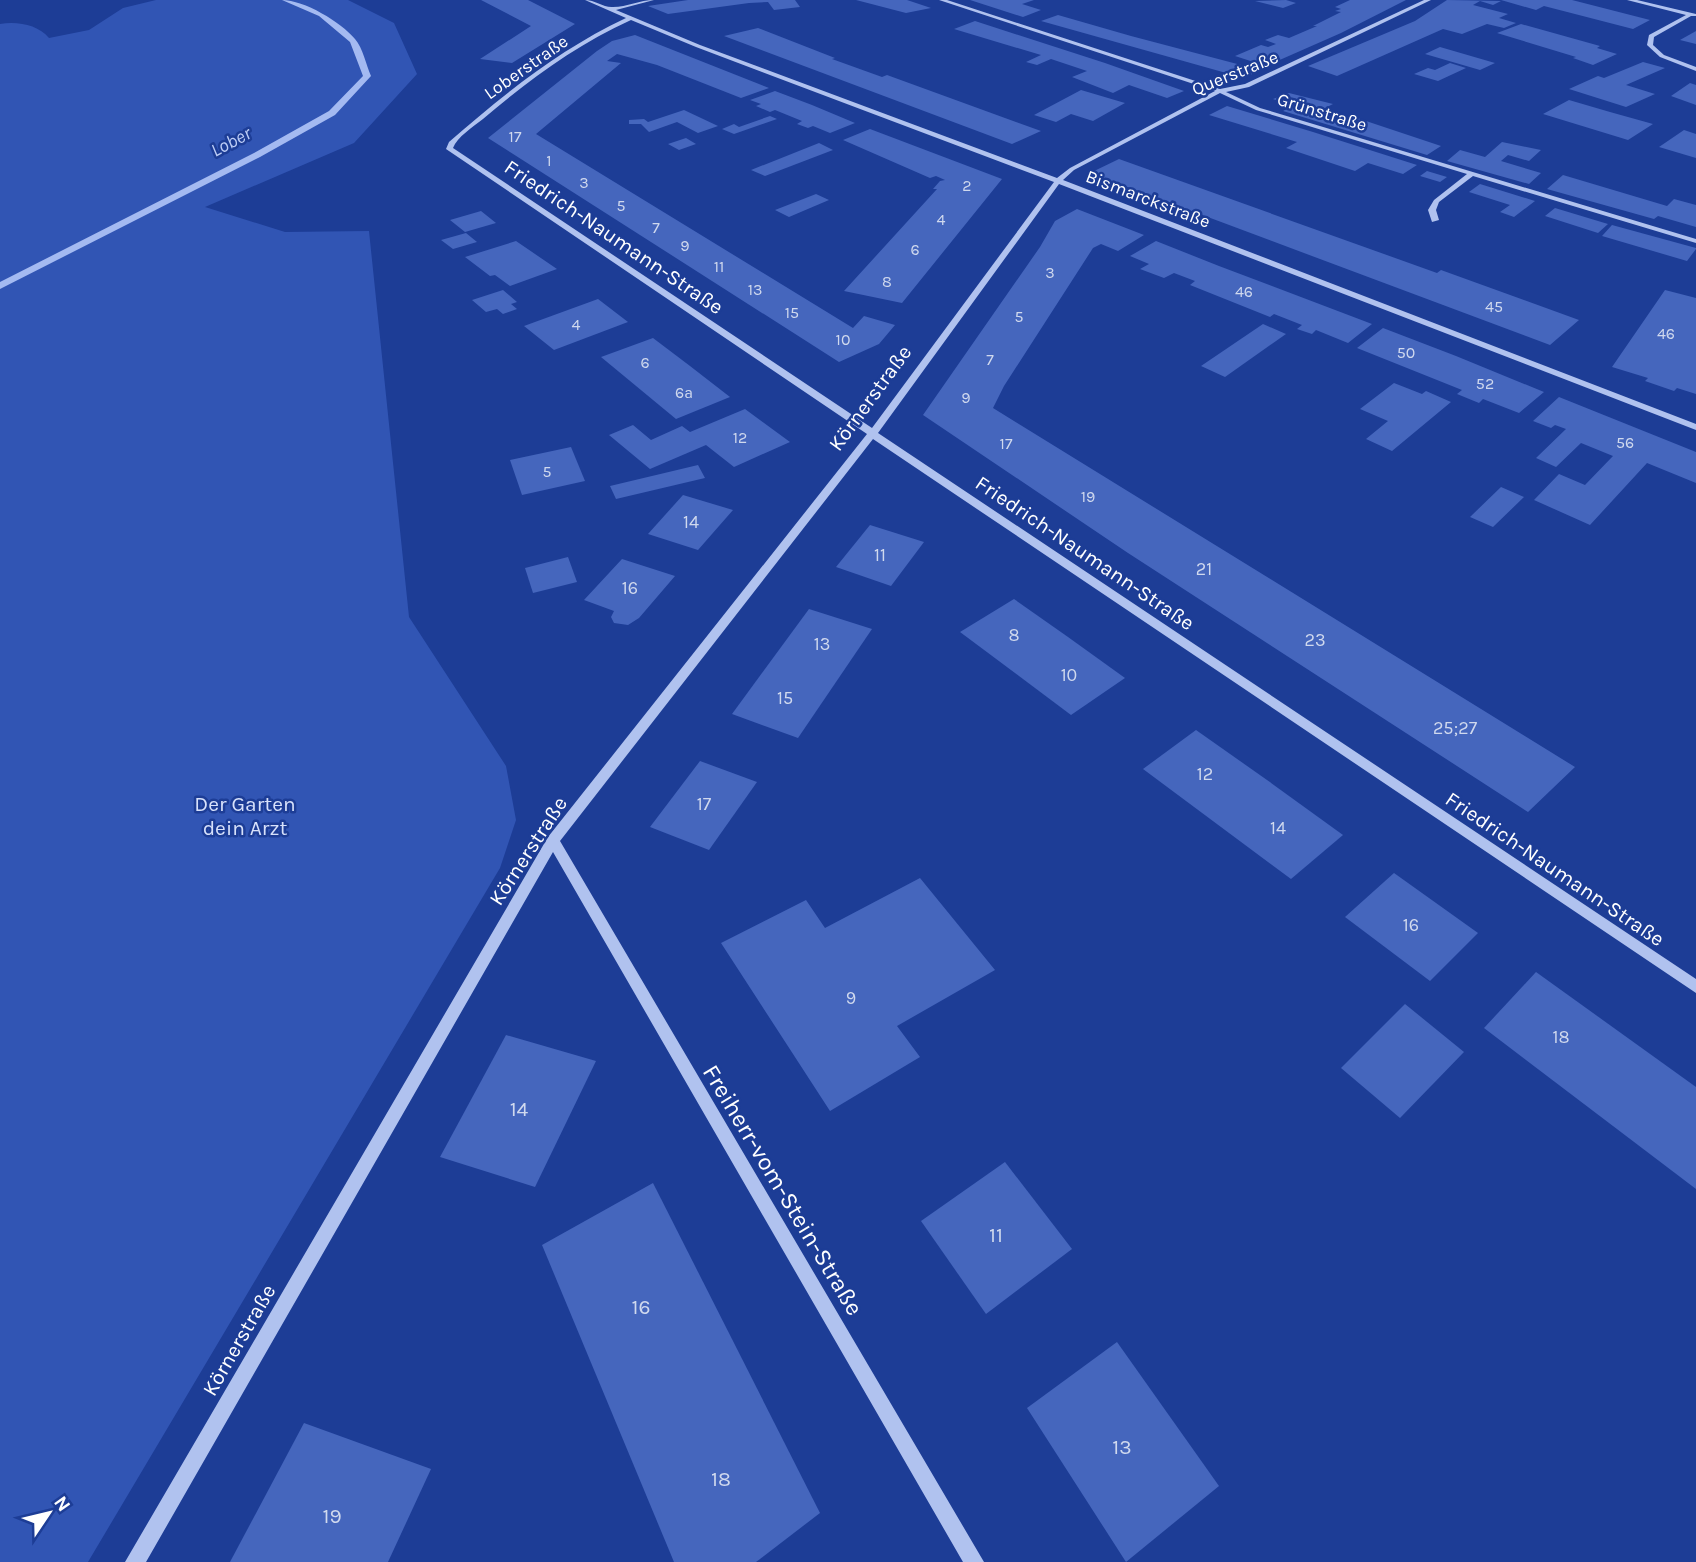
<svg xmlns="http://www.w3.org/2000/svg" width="1696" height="1562" font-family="Karla,sans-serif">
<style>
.green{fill:#3155b4}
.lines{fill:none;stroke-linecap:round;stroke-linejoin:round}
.stream{fill:#a4baf1;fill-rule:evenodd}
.building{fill:#4566bd}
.minor{fill:#b0c2ef;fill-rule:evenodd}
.labels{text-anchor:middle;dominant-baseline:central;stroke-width:5;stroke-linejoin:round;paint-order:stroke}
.far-number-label{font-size:16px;fill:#d0d9ee}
.far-street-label{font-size:18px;fill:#fff;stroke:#1d3d96}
.number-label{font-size:18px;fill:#d0d9ee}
.far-water-label{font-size:19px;font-style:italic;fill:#bdcdf6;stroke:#1d3d96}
.street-label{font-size:21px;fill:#fff;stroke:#1d3d96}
.park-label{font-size:21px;fill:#d7e1fb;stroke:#1d3d96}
.near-number-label{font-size:21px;fill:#d0d9ee}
.near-street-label{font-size:24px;fill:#fff;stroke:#1d3d96}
</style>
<rect width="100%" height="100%" fill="#1d3d96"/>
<path class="green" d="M156 0H348L394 23 417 74 354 143 205 207 285 232 369 231 409 617 506 766 516 820 500 868 88 1562H0V24C18 21 38 25 49 38L89 30 123 8Z"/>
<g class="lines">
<path class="stream" d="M282 0C304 0 341 22 355 39 363 48 366 65 371 76L335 115 260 157 0 289V282L254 153 329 111 363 76 350 42 319 16Z"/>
</g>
<g class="building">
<path d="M481 0H528L575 24 512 63 480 59 531 26Z"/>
<path d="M688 0H795L800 7 774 10 768 2 749 3 668 14 648 6Z"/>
<path d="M856 0H907L931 8 906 13Z"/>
<path d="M970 0H1034L1022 4 1041 10 1023 17Z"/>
<path d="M1286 0 1296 3 1283 8 1255 1Z"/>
<path d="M1350 0H1406L1341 33 1266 66 1235 56 1261 45 1268 47 1276 44 1265 40 1278 35 1289 38 1317 26H1313L1341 12 1335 11 1341 9 1335 7Z"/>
<path d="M1447 0 1501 1 1493 5 1480 1 1473 5 1508 14 1499 18 1516 23 1504 28 1487 24 1462 34 1443 29 1337 76 1308 66 1415 21Z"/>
<path d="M1501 0H1572L1650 20 1633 29 1544 6 1536 10Z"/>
<path d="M1058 15 1131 36 1260 70 1244 78 1041 21Z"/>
<path d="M975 21 1105 63 1184 91 1167 98 1129 85 1113 93 1072 77 1087 71 1051 59 1037 65 1026 62 1041 55 954 29Z"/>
<path d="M1521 24 1600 46 1597 48 1617 54 1593 65 1573 58 1576 57 1497 33Z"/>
<path d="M758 28 835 58 832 59 882 77 887 75 1041 131 1012 144 724 36Z"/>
<path d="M1696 31V44L1680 40Z"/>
<path d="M635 35 769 88 741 98 657 65 617 54 607 61 621 63 536 134 853 328 864 316 895 325 879 344 839 362 488 138 597 51 612 41Z"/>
<path d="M1440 47 1495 63 1480 70 1425 54Z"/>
<path d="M1643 62 1665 68 1626 85 1655 94 1626 107 1569 89 1598 76 1604 78Z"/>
<path d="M1450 63 1466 68 1438 81 1414 74 1428 68 1435 70Z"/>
<path d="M1690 83 1696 85V105L1671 96Z"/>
<path d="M1081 90 1125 103 1093 121 1071 114 1056 122 1034 115Z"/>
<path d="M775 91 812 105 855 123 830 133 813 126 808 128 797 124 802 121 775 110 770 112 756 106 761 104 750 100Z"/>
<path d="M1289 93 1333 104 1317 112 1350 122 1357 118 1441 146 1427 155 1283 111 1292 106 1273 99Z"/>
<path d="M1569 100 1610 112 1653 124 1628 140 1543 114Z"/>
<path d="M1227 106 1313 132 1417 165 1403 174 1368 163 1355 171 1286 148 1297 142 1209 115Z"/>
<path d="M684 110 718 126 698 133 677 122 649 132 641 124H629V120L644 119 648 122Z"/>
<path d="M770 116 777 119 734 134 722 129 734 124 739 127Z"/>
<path d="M870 129 1002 179 902 303 844 291 937 189H933L940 181 945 180 936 176 930 178 843 140Z"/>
<path d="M1684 130 1696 134V158L1659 147Z"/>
<path d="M686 138 696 144 679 150 668 144Z"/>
<path d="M1502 142 1541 150 1529 161 1508 155 1501 161 1541 173 1529 184 1447 161 1460 150 1485 157Z"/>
<path d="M819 143 833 150 765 176 751 170Z"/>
<path d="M1119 159 1437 273 1441 270 1579 320 1550 345 1090 173Z"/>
<path d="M1427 171 1447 177 1440 182 1420 176Z"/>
<path d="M1563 175 1667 206 1674 199 1696 205V227L1658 216 1654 219 1547 189Z"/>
<path d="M1480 184 1535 201 1514 217 1500 212 1510 205 1469 192Z"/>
<path d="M816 194 829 200 789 217 775 210Z"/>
<path d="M1555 208 1608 224 1598 233 1545 216Z"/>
<path d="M1077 209 1144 235 1118 251 1101 244 1093 248 1004 386 993 408 1575 767 1528 812 1128 553 923 415 1040 247 1055 221Z"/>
<path d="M481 211 496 223 465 232 450 220Z"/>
<path d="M1612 225 1696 248V249L1687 261 1602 236Z"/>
<path d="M466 233 477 242 453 249 441 240Z"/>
<path d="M516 241 557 269 510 286 495 275 490 276 465 257Z"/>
<path d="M1156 241 1219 266 1372 324 1348 343 1316 330 1312 334 1297 329 1302 325 1274 314 1270 317 1190 285 1195 281 1174 273 1164 278 1140 269 1149 264 1130 256Z"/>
<path d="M503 290 517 302 511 304 517 309 503 314 497 309 486 312 472 300Z"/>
<path d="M1665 290 1696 298V394L1677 388 1674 391 1645 381 1648 378 1612 367Z"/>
<path d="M598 299 628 322 554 350 524 326Z"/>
<path d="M1263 324 1286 334 1225 377 1201 366Z"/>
<path d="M1383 328 1456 356 1544 392 1519 413 1483 399 1479 403 1457 394 1462 390 1357 348Z"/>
<path d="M653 338 690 366 730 397 676 419 601 357Z"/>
<path d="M1394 383 1422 394 1426 391 1451 402 1392 451 1366 439 1388 421 1360 409Z"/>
<path d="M1559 397 1696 452V483L1647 463 1590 525 1534 500 1559 474 1585 485 1613 456 1581 443 1556 467 1536 458 1566 429 1555 425 1551 428 1533 421Z"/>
<path d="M745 409 790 442 734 467 706 445 650 469 609 435 633 425 651 440 682 426 690 432Z"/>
<path d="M571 447 585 481 522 495 510 460Z"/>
<path d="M698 465 705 478 616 499 610 486Z"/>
<path d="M1501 487 1524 497 1493 527 1470 517Z"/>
<path d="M683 495 733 510 698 550 648 534Z"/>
<path d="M870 525 924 542 891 586 836 567Z"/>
<path d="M568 557 577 582 533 593 525 568Z"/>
<path d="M622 559 675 576 639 618 628 625 614 623 611 617 614 611 584 600Z"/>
<path d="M1014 599 1068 637 1125 678 1071 715 960 632Z"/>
<path d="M809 609 872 629 798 738 732 714Z"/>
<path d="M1196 730 1267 780 1343 835 1291 879 1143 769Z"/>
<path d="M700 761 757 782 709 850 650 827Z"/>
<path d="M1394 873 1478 933 1430 981 1345 917Z"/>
<path d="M920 878 995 970 897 1026 920 1057 830 1111 721 943 806 900 825 928Z"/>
<path d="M1536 972 1696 1087V1189L1484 1028Z"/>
<path d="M1405 1004 1464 1052 1400 1118 1341 1068Z"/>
<path d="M506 1035 596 1061 535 1187 440 1157Z"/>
<path d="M1005 1162 1072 1249 986 1314 921 1221Z"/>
<path d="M653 1183 820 1513 756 1562H674L542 1245Z"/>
<path d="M1117 1342 1219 1486 1126 1562 1027 1408Z"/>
<path d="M304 1423 431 1469 388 1562H230Z"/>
</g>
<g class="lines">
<g class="minor">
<path d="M585 0C595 0 604 8 613 7 627 7 640 0 654 0L616 10 700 45 1057 178 1070 168 1215 91 939 0H947L1220 89 1245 84 1424 0H1431L1249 87 1226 92 1260 108 1696 239V243L1473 176 1439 202 1436 210 1439 220 1432 222 1428 210 1434 200 1467 174 1256 110 1220 93 1074 170 1063 180 1696 424V430L1059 184 878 433 1696 979V993L873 439 560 841 984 1562H963L553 852 146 1562H125L548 837 867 434 446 149 449 142C504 94 560 49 626 18ZM631 20 696 47 1054 182 872 428 453 148C457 137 473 127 483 119 529 80 576 45 631 20Z"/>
<path d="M1627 0H1637L1696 14V16H1691L1654 37 1653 45 1664 55 1696 67V71L1660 57 1647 45 1649 35 1686 15Z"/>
</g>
</g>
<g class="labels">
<g class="far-number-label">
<text x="515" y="136">17</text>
<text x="549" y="160">1</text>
<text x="584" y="182">3</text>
<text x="967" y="185">2</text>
<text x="621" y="205">5</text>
<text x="941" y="219">4</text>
<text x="656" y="227">7</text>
<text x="685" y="245">9</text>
<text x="915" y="249">6</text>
<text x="719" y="266">11</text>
<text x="1050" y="272">3</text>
<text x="887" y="281">8</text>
<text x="755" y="289">13</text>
<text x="1244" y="291">46</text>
<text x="1494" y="306">45</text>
<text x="792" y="312">15</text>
<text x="1019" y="316">5</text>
<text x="576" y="324">4</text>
<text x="1666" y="333">46</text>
<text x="843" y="339">10</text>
<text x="1406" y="352">50</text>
<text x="990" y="359">7</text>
<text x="645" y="362">6</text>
<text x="1485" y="383">52</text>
<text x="684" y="392">6a</text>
<text x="966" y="397">9</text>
<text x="740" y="437">12</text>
<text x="1625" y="442">56</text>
<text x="1006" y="443">17</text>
<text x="547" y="471">5</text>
<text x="1088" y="496">19</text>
</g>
<g class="far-street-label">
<text transform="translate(526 67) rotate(-35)">Loberstraße</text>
<text transform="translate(1235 73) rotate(-22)">Querstraße</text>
<text transform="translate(1322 112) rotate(17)">Grünstraße</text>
<text transform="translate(1148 199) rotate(21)">Bismarckstraße</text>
</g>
<g class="number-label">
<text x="691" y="522">14</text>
<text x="880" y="555">11</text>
<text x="1204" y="569">21</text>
<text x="630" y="588">16</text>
<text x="1014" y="635">8</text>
<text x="1315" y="640">23</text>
<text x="822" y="644">13</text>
<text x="1069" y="675">10</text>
<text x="785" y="698">15</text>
<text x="1455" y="728">25;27</text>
<text x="1205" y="774">12</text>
<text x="704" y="804">17</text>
<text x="1278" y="828">14</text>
<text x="1411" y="925">16</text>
<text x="851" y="998">9</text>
<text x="1561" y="1037">18</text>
</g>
<g class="far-water-label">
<text transform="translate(231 142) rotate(-28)">Lober</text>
</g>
<g class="street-label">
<text transform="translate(614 237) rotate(34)">Friedrich-Naumann-Straße</text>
<text transform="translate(870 398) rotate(-54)">Körnerstraße</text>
<text transform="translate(1085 553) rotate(34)">Friedrich-Naumann-Straße</text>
<text transform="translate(528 851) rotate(-57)">Körnerstraße</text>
<text transform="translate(1555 869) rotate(34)">Friedrich-Naumann-Straße</text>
<text transform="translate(239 1340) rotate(-60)">Körnerstraße</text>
</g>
<g class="park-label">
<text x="245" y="804">Der Garten<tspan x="245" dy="24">dein Arzt</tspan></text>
</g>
<g class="near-number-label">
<text x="519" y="1109">14</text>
<text x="996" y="1235">11</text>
<text x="641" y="1307">16</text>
<text x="1122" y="1447">13</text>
<text x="721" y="1479">18</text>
<text x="332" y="1516">19</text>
</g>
<g class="near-street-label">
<text transform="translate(783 1190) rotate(59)">Freiherr-vom-Stein-Straße</text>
</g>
</g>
<g transform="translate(49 1513) rotate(55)" stroke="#1d3d96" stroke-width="5" paint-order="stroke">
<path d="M0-5L12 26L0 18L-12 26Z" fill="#ffffff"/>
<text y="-10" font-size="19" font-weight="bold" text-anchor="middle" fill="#ffffff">N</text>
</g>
</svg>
